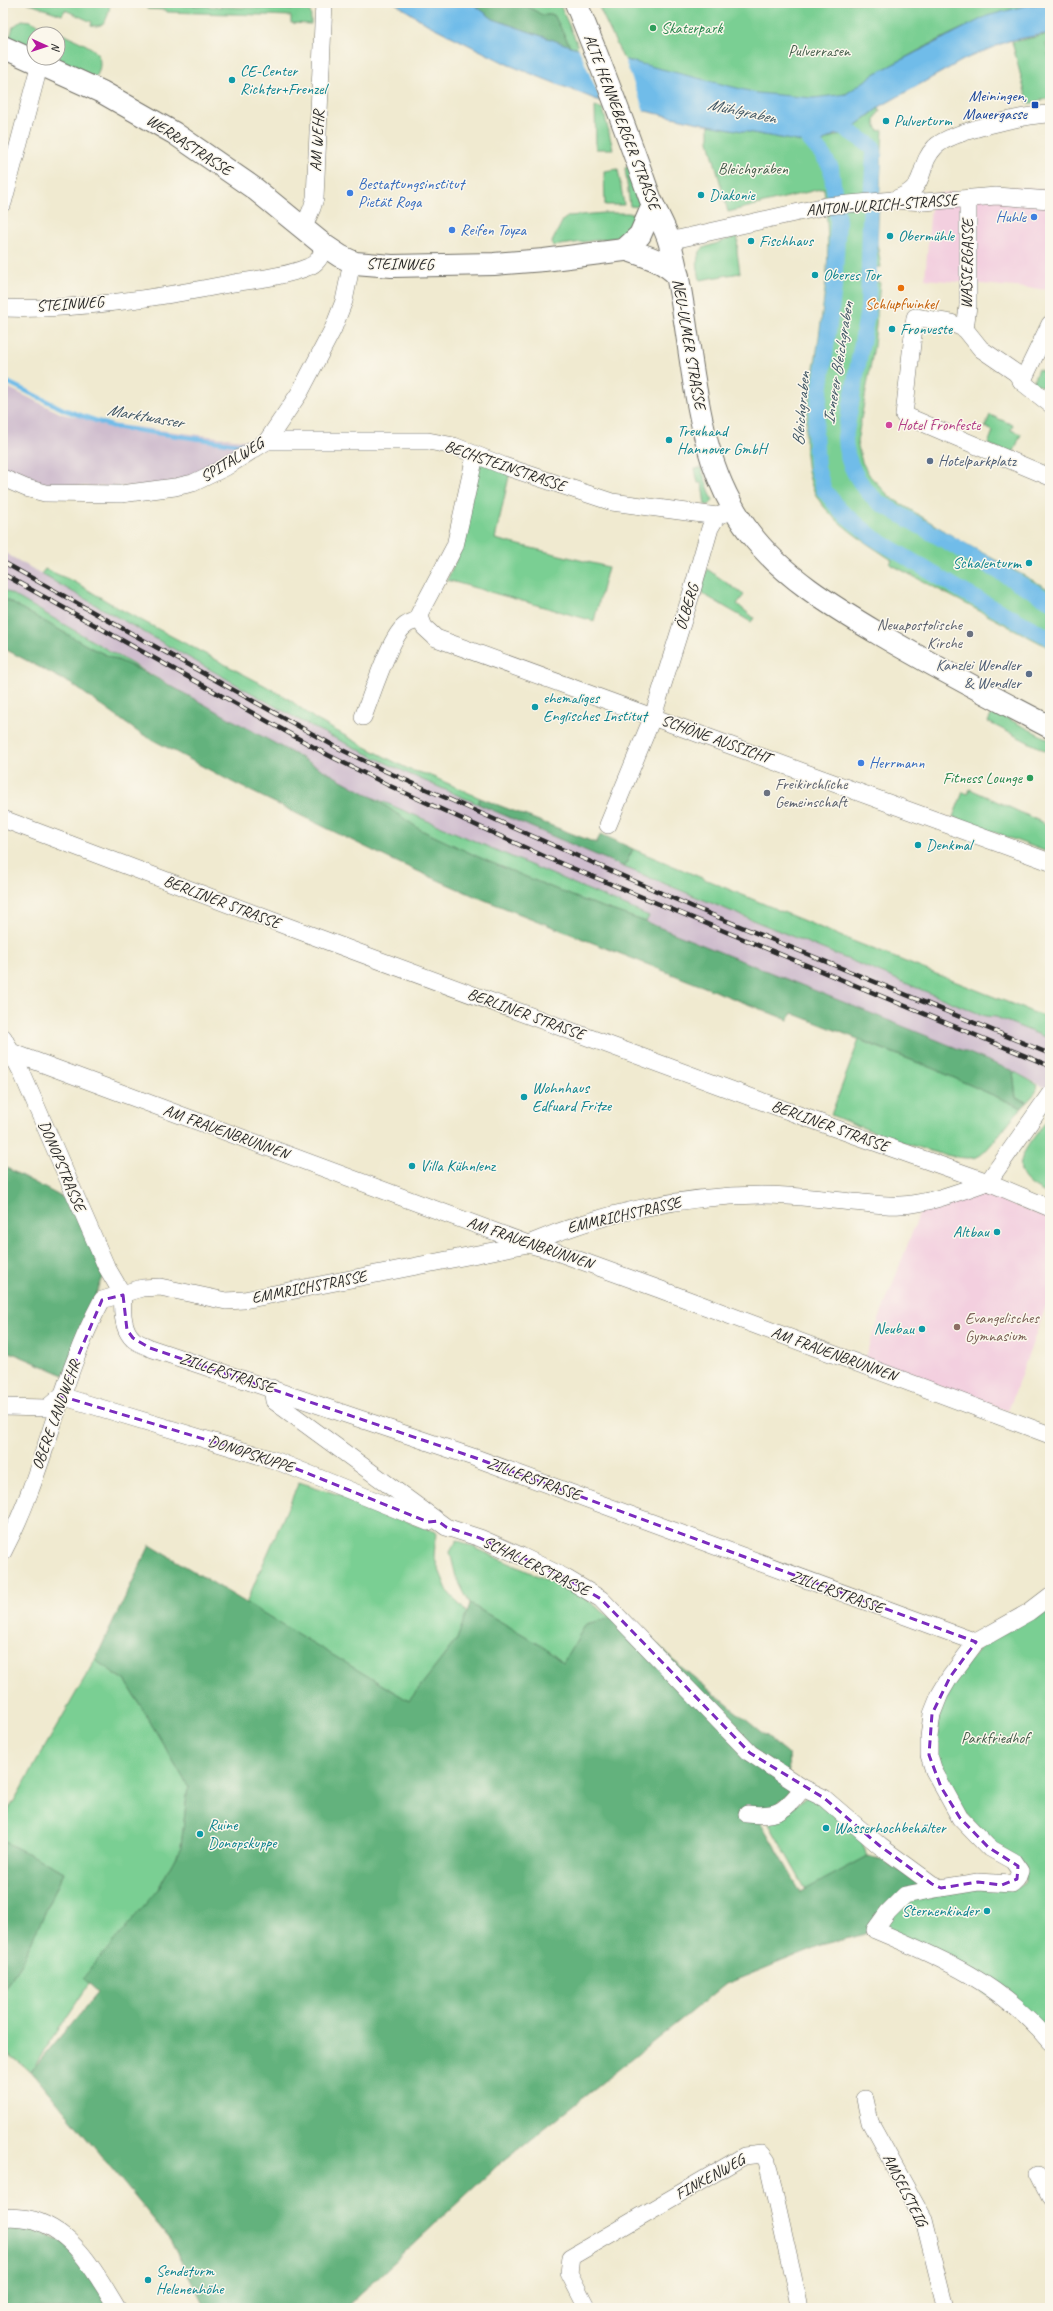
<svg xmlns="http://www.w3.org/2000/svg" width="1053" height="2311" font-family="Caveat,sans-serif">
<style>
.built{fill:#f3cfdf}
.industrial{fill:#cfbdce}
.green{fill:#7acf93;stroke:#527d5f}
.forest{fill:#63b27d;stroke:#476e54}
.water{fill:#6fbce9;stroke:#4d748a}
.pier{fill:#f0ead0}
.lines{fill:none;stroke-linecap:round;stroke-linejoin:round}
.stream{stroke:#6fbce9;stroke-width:4.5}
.canal{stroke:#6fbce9;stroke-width:16}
.street-casing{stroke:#706e65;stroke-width:18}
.secondary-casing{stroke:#706e65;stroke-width:24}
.street{stroke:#fff;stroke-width:17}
.secondary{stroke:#fff;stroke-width:22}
.rail-casing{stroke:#2b2b2b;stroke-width:4.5}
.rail{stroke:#fbf7ec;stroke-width:3;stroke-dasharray:9;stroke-linecap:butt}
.marked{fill:none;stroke:#7b2cbf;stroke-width:3;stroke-dasharray:8 5;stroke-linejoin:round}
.leisure-dot{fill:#2e9e5b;stroke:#fbf7ec;stroke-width:1.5}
.culture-dot{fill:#0f9aa8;stroke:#fbf7ec;stroke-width:1.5}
.transit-dot{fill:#1a4fb4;stroke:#fbf7ec;stroke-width:1.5}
.shop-dot{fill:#3f7fe0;stroke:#fbf7ec;stroke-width:1.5}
.food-dot{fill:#e8710a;stroke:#fbf7ec;stroke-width:1.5}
.hotel-dot{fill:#d1479c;stroke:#fbf7ec;stroke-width:1.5}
.service-dot{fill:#5c6f8a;stroke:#fbf7ec;stroke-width:1.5}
.worship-dot{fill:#6b7280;stroke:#fbf7ec;stroke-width:1.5}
.education-dot{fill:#8d6e63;stroke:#fbf7ec;stroke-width:1.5}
.labels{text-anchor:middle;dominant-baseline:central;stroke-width:3;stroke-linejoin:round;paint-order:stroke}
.leisure-label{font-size:16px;fill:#27864d;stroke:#fbf7ec;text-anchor:start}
.park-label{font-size:16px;fill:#435c4a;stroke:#fbf7ec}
.culture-label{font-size:16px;fill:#0d838f;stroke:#fbf7ec;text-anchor:start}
.transit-label{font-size:16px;fill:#164399;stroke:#fbf7ec;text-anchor:end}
.street-label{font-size:16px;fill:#2b2b2b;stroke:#fbf7ec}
.shop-label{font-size:16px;fill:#366cbe;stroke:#fbf7ec;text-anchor:start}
.food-label{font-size:16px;fill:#c56008;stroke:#fbf7ec}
.hotel-label{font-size:16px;fill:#b23c85;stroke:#fbf7ec;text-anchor:start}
.service-label{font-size:16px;fill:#4e5e75;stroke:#fbf7ec;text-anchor:start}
.worship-label{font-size:16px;fill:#5b616d;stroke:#fbf7ec;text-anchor:end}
.education-label{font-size:16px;fill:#785e54;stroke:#fbf7ec;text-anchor:start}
.water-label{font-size:17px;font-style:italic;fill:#3f5664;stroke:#fbf7ec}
</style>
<rect width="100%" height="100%" fill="#fbf7ec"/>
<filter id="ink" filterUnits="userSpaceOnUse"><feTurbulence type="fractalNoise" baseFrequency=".025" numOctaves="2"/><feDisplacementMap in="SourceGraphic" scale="8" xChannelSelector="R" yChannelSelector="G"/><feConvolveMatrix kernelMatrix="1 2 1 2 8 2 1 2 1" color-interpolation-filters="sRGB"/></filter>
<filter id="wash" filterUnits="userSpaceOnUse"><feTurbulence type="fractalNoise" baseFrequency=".012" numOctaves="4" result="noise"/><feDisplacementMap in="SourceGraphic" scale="16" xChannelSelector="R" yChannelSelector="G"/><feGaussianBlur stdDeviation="0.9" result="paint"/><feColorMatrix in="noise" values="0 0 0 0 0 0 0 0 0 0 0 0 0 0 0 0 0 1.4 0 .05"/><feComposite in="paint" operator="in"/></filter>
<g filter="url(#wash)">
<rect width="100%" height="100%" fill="#f0ead0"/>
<g class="built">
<path d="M1009 187 1050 190V290L925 279 932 194Z"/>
<path d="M980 1195H987L1050 1219V1295L1008 1411 864 1359 920 1212Z"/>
</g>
<g class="industrial">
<path d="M3 385 62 414 118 425 259 442 224 464 159 487 44 486 3 472Z"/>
<path d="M3 552 310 726 411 775 664 884 985 1016 996 1017 1050 1039V1090L1013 1071 646 922 649 916 372 797 269 742 3 589Z"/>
</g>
<g class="green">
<path d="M27 3H110C109 14 106 30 91 25L92 22 65 10 62 15Z"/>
<path d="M294 3H303C311 8 311 15 311 24L291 23V16L167 12 166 10 147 9V4L293 9Z"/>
<path d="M522 3H559L579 48 570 46 554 15H542Z"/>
<path d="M597 3H1041C983 12 932 44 880 71 867 77 858 90 845 94 788 111 682 75 624 60Z"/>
<path d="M22 20 30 21C45 28 85 41 95 51 102 58 101 69 96 77H91L49 58H58V34H34V51L13 42 10 37 13 27Z"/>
<path d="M1050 34V43H1046L1050 62V98L1028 104 1012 42Z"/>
<path d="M595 106 603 109 613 149H596Z"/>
<path d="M879 108 880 111C874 118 873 124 879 131L883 130 877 243 881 267H873L872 282H880L874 346 857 442 862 462 870 476 890 497 959 540 1050 590V648L890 564 892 560C869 545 829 520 816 495 794 453 813 382 819 337 822 315 825 292 827 270 829 243 827 215 824 188L728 212 709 141V125L808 143 816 148C827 138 834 134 848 136L856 125Z"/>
<path d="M630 166 641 204 640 207 630 206 625 168Z"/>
<path d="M618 169 624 205H605L604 171Z"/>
<path d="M604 213H628L640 215 628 232 620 237 553 246 552 242 563 220 569 216Z"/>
<path d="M738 236 737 251 740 273 700 280C698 268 694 257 703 248Z"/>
<path d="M1038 369 1050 374V391L1033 382Z"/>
<path d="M990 415 1013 425 1011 430 1021 434 1013 454 988 444 993 431 985 427Z"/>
<path d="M478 462 510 472 495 539 608 567 594 621 447 580 459 553Z"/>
<path d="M701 468 713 501 709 505H705L702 483H698L695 469Z"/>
<path d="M45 569 75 582 118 608 264 685 290 700 315 719 360 744 410 770 429 775 480 798 478 804 411 775 310 726 41 574Z"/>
<path d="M707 569 744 595 737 604 754 618 751 622 703 594 701 590Z"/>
<path d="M3 589 151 675 93 649 3 598Z"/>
<path d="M993 711 1050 740V753L988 722Z"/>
<path d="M970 789 1050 826V853L953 817 963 792 968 794Z"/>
<path d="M372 797 649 916 646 922 582 900 485 860 421 830Z"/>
<path d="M633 849 845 938 1050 1019V1039L996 1017 985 1016 624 867Z"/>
<path d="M859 1040 934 1069 1022 1108C1009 1119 990 1150 979 1156 959 1168 856 1125 831 1115Z"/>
<path d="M1013 1071 1038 1085 1036 1092 1027 1102 1016 1098Z"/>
<path d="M1050 1116V1195C997 1173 1027 1148 1050 1116Z"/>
<path d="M299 1482 343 1496 436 1532 434 1557 448 1592 467 1613 457 1639 409 1701 246 1603Z"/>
<path d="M457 1540 581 1595 611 1618 586 1624 563 1663 541 1645 470 1604 456 1577 450 1552Z"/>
<path d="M1050 1603V2036L883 1927 908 1897 966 1889 1017 1888 1025 1883V1876L959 1807 935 1756V1730L949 1686 980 1648Z"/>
<path d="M95 1660 126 1681 188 1786 181 1847 158 1889 89 1984 31 2071 3 2050V1990L20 1966 64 1872 3 1841V1820Z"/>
<path d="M811 1796 856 1829 868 1856 806 1890 769 1824 805 1798Z"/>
</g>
<g class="forest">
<path d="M472 3H522L542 15H554L570 46 493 19Z"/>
<path d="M3 598 93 649 151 675 372 797 421 830 485 860 582 900 646 922 1013 1071 1016 1098 1027 1102 1022 1108 934 1069 792 1013 788 1020 472 895 390 859 234 783 138 732 73 685 3 648Z"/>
<path d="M480 798 596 843 601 834 633 849 624 867 478 804Z"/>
<path d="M3 1166 73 1203 103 1277 64 1375 3 1349Z"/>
<path d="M150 1545 409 1701 457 1639 470 1604 541 1645 563 1663 586 1624 628 1614 675 1662 788 1754 790 1791 761 1823 801 1892 868 1856 883 1860 922 1885 885 1907 865 1934 822 1945 726 1984 497 2166 345 2308H205L169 2238 31 2071 98 1992 83 1978 158 1889 181 1847 188 1786 126 1681 95 1660Z"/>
<path d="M3 1841 64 1872 20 1966 3 1990Z"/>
<path d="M3 2225H28L65 2243 112 2308H3Z"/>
</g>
<path class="water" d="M395 3H472L493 19 570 46 757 93 813 98 846 94 876 73 987 16 1028 5 1050 3V33L1008 41 965 59 881 106 856 125 853 134C846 137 842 133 835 135 828 137 821 143 816 148L808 143 709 125 600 101 509 65 427 24Z"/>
<path class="pier" d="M577 45 624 58 645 113 602 103Z"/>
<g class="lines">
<path class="stream" d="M3 380 65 410 114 427 243 445"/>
<g class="canal">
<path d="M835 122 873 147 874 152 870 219 868 309 845 437C845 462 859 485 878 502L1050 601"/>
<path d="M802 131 822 154 831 168 838 221 834 288 815 430 817 468 824 490 841 511 874 538 964 592 1050 638"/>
</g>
</g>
</g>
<g filter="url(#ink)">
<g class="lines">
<g class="street-casing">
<g id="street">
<path d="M893 200C931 187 915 168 935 147 951 131 1026 115 1050 114"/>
<path d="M3 203 40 63"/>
<path d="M303 229 312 208 315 198 324 3"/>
<path d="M669 241 826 206 893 200 924 202 996 196 1050 200"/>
<path d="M3 308C75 311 163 297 234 283 259 279 286 276 308 267 318 264 321 255 325 246"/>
<path d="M965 329 968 306V199"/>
<path d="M1022 382 1050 324"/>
<path d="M1050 404 1022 382 1016 373 981 349 965 329 951 323 915 317 904 415 1050 477"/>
<path d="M267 441H428L454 446 504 466 612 502 717 516 734 510"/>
<path d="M475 456 455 546 419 614 424 627 436 638 1050 862"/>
<path d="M3 478 26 488 45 493 121 494 175 487 193 483 226 467 267 441 300 392 333 329 344 301 352 262"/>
<path d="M363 717C371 698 390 635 406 625 410 622 415 621 420 620"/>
<path d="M3 819 289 927 829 1126 988 1182 1050 1208"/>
<path d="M608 825 653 716 690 598 710 528 717 516"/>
<path d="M3 1037 21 1071 106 1266 123 1295"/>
<path d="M3 1049 528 1244 554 1251 659 1289 1050 1435"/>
<path d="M988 1182 1050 1094"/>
<path d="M123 1295C122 1308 122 1329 133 1339 137 1343 145 1345 150 1348L473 1457 976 1642"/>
<path d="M272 1388 274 1401 446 1527 480 1538 521 1556 564 1577 601 1599 750 1753 803 1788 824 1798 880 1846 932 1884 941 1888 978 1882 1012 1884 1017 1879 1020 1871 1013 1861 988 1847 960 1818 934 1771 929 1755V1737L932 1714 940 1694 950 1677 976 1642 1029 1612 1050 1596"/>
<path d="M3 1407 47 1408 61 1396 277 1461 428 1522"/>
<path d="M3 1552C45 1473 59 1380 102 1300L142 1288 160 1287 226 1301 244 1300 528 1244C601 1213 681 1196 761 1195 791 1195 822 1199 852 1202 868 1203 884 1206 900 1205 930 1204 960 1191 988 1182"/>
<path d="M747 1814C778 1817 784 1812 803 1788"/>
<path d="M941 1888 905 1895 888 1912 875 1930C942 1958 1002 1984 1050 2042"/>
<path d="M865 2099 870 2122 924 2220 946 2308"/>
<path d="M1039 2175 1050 2197"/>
<path d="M3 2218C13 2216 24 2218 34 2220 75 2233 96 2273 117 2308"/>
<path d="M587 2308 569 2273 571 2257 744 2156 762 2154 767 2161 800 2308"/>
</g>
</g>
<g class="secondary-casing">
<g id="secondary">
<path d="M576 3C602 67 627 132 650 198 656 213 666 228 670 244 696 339 687 450 749 532 782 576 832 606 879 634 935 667 992 697 1050 727"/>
<path d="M3 47 102 92 174 133 255 189 325 246 340 256 355 263 392 266 494 264 544 260 624 250 640 235 653 205"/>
<path d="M625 249C645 256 663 260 678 276"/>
</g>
</g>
<use href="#street" class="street"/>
<use href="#secondary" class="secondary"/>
<g class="rail-casing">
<g id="rail">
<path d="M3 562 336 747 385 771 693 907 1050 1054"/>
<path d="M3 574 328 755 390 786 548 858 1050 1066"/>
</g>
</g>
<use href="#rail" class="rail"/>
</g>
</g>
<path class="marked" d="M123 1295 127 1330 133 1338 150 1348 473 1457 976 1642 950 1677 932 1714 929 1755 941 1787 960 1818 988 1847 1018 1866 1017 1879 1002 1885 978 1882 941 1888 932 1884 880 1846 824 1798 750 1753 601 1599 564 1577 480 1538 446 1527 438 1521 428 1522 277 1461 61 1396 102 1300Z"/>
<g class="leisure-dot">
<circle cx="653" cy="28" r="4"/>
<circle cx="1030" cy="778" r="4"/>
</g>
<g class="culture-dot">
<circle cx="232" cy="80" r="4"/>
<circle cx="886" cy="121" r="4"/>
<circle cx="701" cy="195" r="4"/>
<circle cx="890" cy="236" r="4"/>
<circle cx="751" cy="241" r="4"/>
<circle cx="815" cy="275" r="4"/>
<circle cx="892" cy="329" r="4"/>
<circle cx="669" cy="440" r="4"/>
<circle cx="1029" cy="563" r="4"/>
<circle cx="535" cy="707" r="4"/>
<circle cx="918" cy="845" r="4"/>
<circle cx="524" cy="1097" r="4"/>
<circle cx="412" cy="1166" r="4"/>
<circle cx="997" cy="1232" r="4"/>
<circle cx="922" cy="1329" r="4"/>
<circle cx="826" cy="1828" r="4"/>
<circle cx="200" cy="1834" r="4"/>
<circle cx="987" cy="1911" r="4"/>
<circle cx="148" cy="2280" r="4"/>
</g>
<rect class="transit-dot" x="1031" y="101" width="8" height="8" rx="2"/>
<g class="shop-dot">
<circle cx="350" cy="193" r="4"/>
<circle cx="1034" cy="217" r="4"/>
<circle cx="452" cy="230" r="4"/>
<circle cx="861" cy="763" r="4"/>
</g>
<circle class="food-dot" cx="901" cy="288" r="4"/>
<circle class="hotel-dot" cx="889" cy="425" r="4"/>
<g class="service-dot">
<circle cx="930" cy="461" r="4"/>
<circle cx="1029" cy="674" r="4"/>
</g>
<g class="worship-dot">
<circle cx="970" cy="634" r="4"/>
<circle cx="767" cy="793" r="4"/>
</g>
<circle class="education-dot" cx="957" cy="1327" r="4"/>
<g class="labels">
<g class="leisure-label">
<text x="661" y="28">Skaterpark</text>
<text x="1022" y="778" text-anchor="end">Fitness Lounge</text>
</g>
<g class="park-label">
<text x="819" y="51">Pulverrasen</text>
<text x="753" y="169">Bleichgräben</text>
<text x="995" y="1738">Parkfriedhof</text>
</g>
<g class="culture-label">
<text x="240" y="71">CE-Center<tspan x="240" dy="18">Richter+Frenzel</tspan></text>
<text x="894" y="121">Pulverturm</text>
<text x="709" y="195">Diakonie</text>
<text x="898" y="236">Obermühle</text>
<text x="759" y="241">Fischhaus</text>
<text x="823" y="275">Oberes Tor</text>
<text x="900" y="329">Fronveste</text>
<text x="677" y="431">Treuhand<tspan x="677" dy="18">Hannover GmbH</tspan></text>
<text x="1021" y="563" text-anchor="end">Schalenturm</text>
<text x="543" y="698">ehemaliges<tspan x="543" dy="18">Englisches Institut</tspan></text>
<text x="926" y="845">Denkmal</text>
<text x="532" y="1088">Wohnhaus<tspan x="532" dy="18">Edfuard Fritze</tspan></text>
<text x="420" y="1166">Villa Kühnlenz</text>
<text x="989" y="1232" text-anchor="end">Altbau</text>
<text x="914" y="1329" text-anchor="end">Neubau</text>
<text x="208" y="1825">Ruine<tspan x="208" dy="18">Donopskuppe</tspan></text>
<text x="834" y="1828">Wasserhochbehälter</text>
<text x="979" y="1911" text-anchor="end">Sternenkinder</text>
<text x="156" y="2271">Sendeturm<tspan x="156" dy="18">Helenenhöhe</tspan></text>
</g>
<g class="transit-label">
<text x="1027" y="96">Meiningen,<tspan x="1027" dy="18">Mauergasse</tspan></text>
</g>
<g class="street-label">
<text transform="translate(622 122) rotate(69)">ALTE HENNEBERGER STRASSE</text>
<text transform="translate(317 141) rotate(-87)">AM WEHR</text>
<text transform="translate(189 145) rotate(33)">WERRASTRASSE</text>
<text transform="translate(882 205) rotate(-4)">ANTON-ULRICH-STRASSE</text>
<text transform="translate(400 264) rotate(1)">STEINWEG</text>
<text transform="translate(967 264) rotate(-89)">WASSERGASSE</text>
<text transform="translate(70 304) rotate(-4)">STEINWEG</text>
<text transform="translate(689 344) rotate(80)">NEU-ULMER STRASSE</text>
<text transform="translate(232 460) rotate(-31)">SPITALWEG</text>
<text transform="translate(505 466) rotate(19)">BECHSTEINSTRASSE</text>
<text transform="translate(687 607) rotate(-73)">ÖLBERG</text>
<text transform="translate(716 739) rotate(20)">SCHÖNE AUSSICHT</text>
<text transform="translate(222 902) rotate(21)">BERLINER STRASSE</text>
<text transform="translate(526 1014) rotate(20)">BERLINER STRASSE</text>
<text transform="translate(830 1126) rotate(20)">BERLINER STRASSE</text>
<text transform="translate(226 1132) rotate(20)">AM FRAUENBRUNNEN</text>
<text transform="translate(62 1166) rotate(67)">DONOPSTRASSE</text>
<text transform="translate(624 1215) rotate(-13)">EMMRICHSTRASSE</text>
<text transform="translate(530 1243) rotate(19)">AM FRAUENBRUNNEN</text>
<text transform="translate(309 1287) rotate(-11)">EMMRICHSTRASSE</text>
<text transform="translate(834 1354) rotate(20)">AM FRAUENBRUNNEN</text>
<text transform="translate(227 1373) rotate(18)">ZILLERSTRASSE</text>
<text transform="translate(56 1415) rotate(-70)">OBERE LANDWEHR</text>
<text transform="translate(251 1454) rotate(18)">DONOPSKUPPE</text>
<text transform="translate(534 1479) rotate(20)">ZILLERSTRASSE</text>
<text transform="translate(536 1566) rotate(26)">SCHALLERSTRASSE</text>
<text transform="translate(837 1592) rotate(20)">ZILLERSTRASSE</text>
<text transform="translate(710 2177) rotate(-29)">FINKENWEG</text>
<text transform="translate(905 2190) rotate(63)">AMSELSTEIG</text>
</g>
<g class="shop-label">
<text x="358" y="184">Bestattungsinstitut<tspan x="358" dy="18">Pietät Roga</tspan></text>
<text x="1026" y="217" text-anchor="end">Huhle</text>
<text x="460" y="230">Reifen Toyza</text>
<text x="869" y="763">Herrmann</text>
</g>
<g class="food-label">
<text x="901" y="304">Schlupfwinkel</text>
</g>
<g class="hotel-label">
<text x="897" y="425">Hotel Fronfeste</text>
</g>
<g class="service-label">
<text x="938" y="461">Hotelparkplatz</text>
<text x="1021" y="665" text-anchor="end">Kanzlei Wendler<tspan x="1021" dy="18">&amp; Wendler</tspan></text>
</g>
<g class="worship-label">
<text x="962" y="625">Neuapostolische<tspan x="962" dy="18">Kirche</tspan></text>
<text x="775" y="784" text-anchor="start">Freikirchliche<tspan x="775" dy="18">Gemeinschaft</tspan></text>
</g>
<g class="education-label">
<text x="965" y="1318">Evangelisches<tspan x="965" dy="18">Gymnasium</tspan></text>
</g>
<g class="water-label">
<text transform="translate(742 111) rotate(12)">Mühlgraben</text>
<text transform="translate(838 363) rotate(-81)">Innerer Bleichgraben</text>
<text transform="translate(801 409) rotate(-85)">Bleichgraben</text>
<text transform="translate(145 416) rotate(10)">Marktwasser</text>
</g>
</g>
<rect width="1053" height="2311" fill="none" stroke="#fbf7ec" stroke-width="16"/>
<g transform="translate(46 46) rotate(93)"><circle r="19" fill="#fbf7ec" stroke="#a8a59f"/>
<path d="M0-3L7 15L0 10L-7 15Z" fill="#b5179e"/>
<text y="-6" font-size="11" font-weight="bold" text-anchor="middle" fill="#2b2b2b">N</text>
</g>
</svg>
